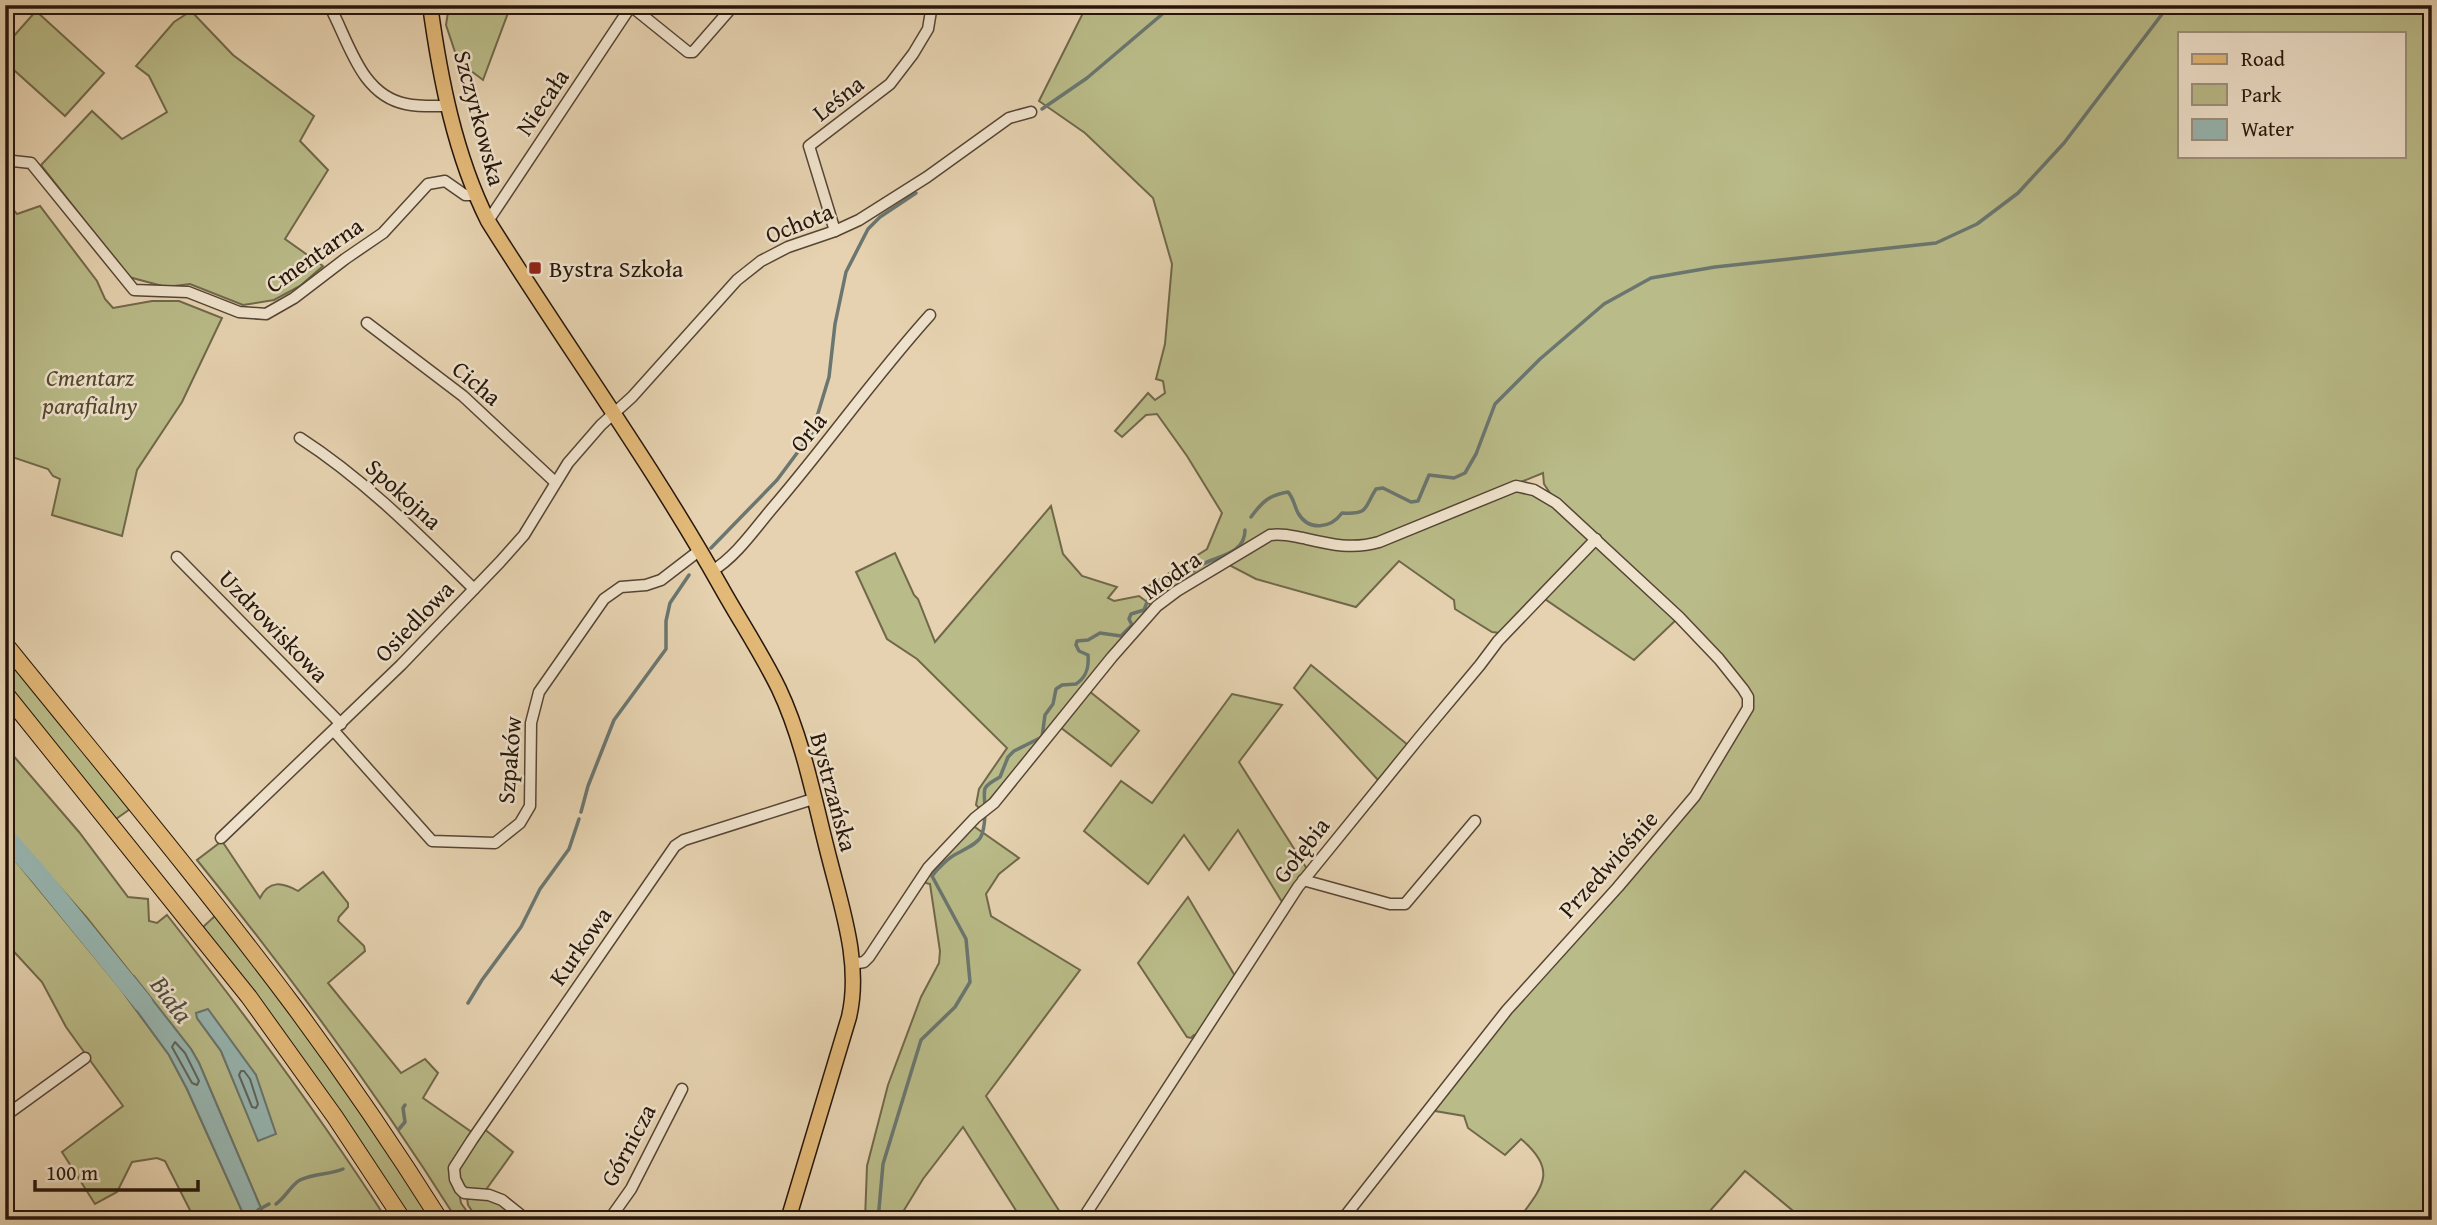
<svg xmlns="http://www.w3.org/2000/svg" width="2437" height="1225" font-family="'Gentium Book Plus',serif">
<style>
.green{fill:#b9bb88;stroke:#70684a;stroke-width:2;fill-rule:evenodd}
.water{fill:#97b6b1;stroke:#6a766f;stroke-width:2}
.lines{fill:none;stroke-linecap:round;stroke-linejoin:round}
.shore{stroke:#5e665e;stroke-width:2}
.stream{stroke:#6a766f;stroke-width:3.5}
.river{stroke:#97b6b1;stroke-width:19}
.minor-casing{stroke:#564534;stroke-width:13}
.major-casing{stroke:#26160b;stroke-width:17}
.highway-casing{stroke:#26160b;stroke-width:18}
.minor{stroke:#efe2cc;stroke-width:10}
.major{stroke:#e3b978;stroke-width:14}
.highway{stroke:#e3b978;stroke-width:16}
.poi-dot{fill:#8f2418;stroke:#efe2cc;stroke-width:2.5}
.labels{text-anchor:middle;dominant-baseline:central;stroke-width:5;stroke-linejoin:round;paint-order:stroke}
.street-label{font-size:24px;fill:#26160b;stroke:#efe2cc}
.poi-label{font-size:24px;fill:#26160b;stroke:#efe2cc;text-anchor:start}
.park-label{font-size:24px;font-style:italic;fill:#524830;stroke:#efe2cc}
.water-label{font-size:26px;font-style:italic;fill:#4e4e45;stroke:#efe2cc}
</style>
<rect width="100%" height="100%" fill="#e6d2b0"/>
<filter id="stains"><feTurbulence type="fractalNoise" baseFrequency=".00286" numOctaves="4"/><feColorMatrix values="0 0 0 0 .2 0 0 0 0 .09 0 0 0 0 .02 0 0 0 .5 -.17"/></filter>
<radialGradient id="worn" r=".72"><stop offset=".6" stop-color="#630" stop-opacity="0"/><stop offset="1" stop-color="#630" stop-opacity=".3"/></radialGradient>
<g class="green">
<path d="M449 5H511L483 80 458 61 446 25Z"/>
<path d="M1087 5H2432V1220H1804L1745 1171 1702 1220H1518C1542 1187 1559 1171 1521 1139L1505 1155 1468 1128 1464 1116 1429 1110 1481 1044 1667 834 1752 696 1550 493 1544 484 1543 473 1378 540 1355 545 1278 530 1160 601 1151 595 1147 587 1207 549 1222 513 1187 456 1157 414 1146 415 1122 437 1115 431 1148 393 1155 400 1165 393 1163 381 1156 379 1165 344 1172 264 1153 198 1085 133 1039 101ZM2180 33H2404V156H2180Z"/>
<path d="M36 11 104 73 65 116 5 62V46Z"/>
<path d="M191 11 233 55 314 116 300 141 328 170 285 239 323 266 300 286 274 300 243 305 190 284 166 287 129 277 41 165 92 111 122 139 167 112 149 76 136 66 174 22Z"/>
<path d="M5 199 17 214 40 206 97 281 105 299 113 308 152 301H179L222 318 182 402 137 470 122 536 52 515 60 479 53 476 48 469 9 456 5 449Z"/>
<path d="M1515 490C1549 497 1566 516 1591 538L1500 633 1492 632 1455 609 1454 600 1399 561 1356 607 1256 579 1229 565 1272 537 1343 550Z"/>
<path d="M1051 506 1063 554 1082 576 1117 587 1108 598 1114 601 1139 596 1151 605 981 810 976 805 979 789 1007 748 917 659 887 639 856 572 895 553 914 595 918 599 935 642Z"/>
<path d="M1595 544 1678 618 1634 660 1542 597Z"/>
<path d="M5 654 130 809 116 819 5 682Z"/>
<path d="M1311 665 1408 745 1378 780 1294 688Z"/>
<path d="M1089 691 1139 731 1111 766 1060 727Z"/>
<path d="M1232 694 1282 705 1239 762 1307 869 1282 902 1238 830 1209 870 1184 835 1148 884 1084 831 1121 781 1152 803Z"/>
<path d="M5 746 79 832 128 897 148 899 149 921 157 923 167 915C245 1014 319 1114 387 1220H266L199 1063 191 1049 87 918 5 825ZM197 1018 256 1075 259 1141 221 1051Z"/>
<path d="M972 825 1019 858 999 874 986 894 991 916 1080 970 986 1096 1065 1220H1022L963 1127 923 1179 898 1220H865L867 1166 888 1085 921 997 939 963 940 951 930 884 922 882Z"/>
<path d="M222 841 260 898C269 880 282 882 298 891L323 872 348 903V907L339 917 338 921 364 946 365 951 328 983 401 1073 425 1059 438 1073 423 1098 473 1133 453 1160 461 1203 473 1220H457C378 1095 290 975 197 860Z"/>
<path d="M5 848 120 988 169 1055 187 1089 246 1220H195L165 1161 157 1158 132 1162 117 1192 95 1204 62 1152 123 1106 66 1027 42 982 5 942V888L11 882 5 876Z"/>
<path d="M1188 897 1235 976 1196 1036 1194 1035 1191 1038 1187 1037 1138 963Z"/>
<path d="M216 915C293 1014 364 1116 432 1220H412L253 991 203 927Z"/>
<path d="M483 1128 513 1152 485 1191C434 1191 469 1149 483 1128Z"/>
<path d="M467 1198C495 1198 502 1204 523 1220H478L468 1205Z"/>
</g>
<g class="water">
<path d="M134 976 191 1049 199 1063 266 1220H246L187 1089 169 1055 120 988Z"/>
<path d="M208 1009 256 1075 276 1134 258 1141 221 1051 197 1018 196 1013Z"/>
</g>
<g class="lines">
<g class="shore">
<path d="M175 1042 185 1053 199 1081 197 1085 192 1083 172 1047Z"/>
<path d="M241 1071H244L250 1079 258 1104 256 1108 252 1107 239 1075Z"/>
</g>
<g class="stream">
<path d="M1042 109 1087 78 1173 5"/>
<path d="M1251 517C1262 502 1269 495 1288 492 1294 499 1294 505 1298 513 1309 532 1331 528 1342 513 1370 515 1364 507 1376 489L1383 488 1411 502 1418 501 1429 475 1454 478 1465 473 1476 454 1495 404 1540 359 1604 304 1651 278 1715 267 1936 243 1977 224 2018 193 2064 143 2169 5"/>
<path d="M711 548 777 480 812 433 829 377 835 324 846 272 868 229 880 217 916 193"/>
<path d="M985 806C983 786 983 787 1000 777L1008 757 1014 751 1042 737 1045 715 1053 704 1056 689 1062 685 1076 684C1087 677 1089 667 1088 655L1079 651 1076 645 1077 641 1088 640 1100 633 1121 636 1132 625 1129 619 1131 614 1144 610C1147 601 1150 594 1157 587 1165 579 1173 580 1183 578 1190 575 1195 569 1201 565 1216 556 1245 555 1245 530"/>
<path d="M581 812 588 786 614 720 666 649V621L670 603 689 575"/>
<path d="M468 1003 482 980 521 927 540 889 569 849 579 819"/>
<path d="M399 1129 405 1122 403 1108 405 1105"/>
<path d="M276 1204C286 1197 291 1185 300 1180 314 1173 329 1175 343 1169"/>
<path d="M258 1210 269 1204"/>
<path d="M878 1220 883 1164 921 1040 955 1007 970 982 966 939 932 876C937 869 949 857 958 853 980 841 984 841 985 814"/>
</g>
<path class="river" d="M5 836 40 876 143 1003"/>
<g class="minor-casing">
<g id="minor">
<path d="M329 5C349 41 360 95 406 104 420 107 435 106 449 106"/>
<path d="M5 165 13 161 31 163 134 290 188 292 239 312 266 314 294 298 345 259 383 233 428 184 445 181 465 195H476"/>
<path d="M488 221 631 6 688 52H693L734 5"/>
<path d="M835 231 809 146 890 84 913 54 928 29 932 5"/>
<path d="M367 323 463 396 555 482"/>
<path d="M300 438C365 480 419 535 474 589"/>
<path d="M177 557 341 724"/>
<path d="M712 571C737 556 756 527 775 505 828 443 875 376 930 315"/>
<path d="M334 731 432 841 495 843 520 823 530 806 531 723 539 692 604 599 621 587 646 585 661 580 700 550"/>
<path d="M221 838 401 665 500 562 524 535 568 463 601 425 632 397 737 280 761 261 788 247 835 231 859 220 927 177 1009 118 1031 112"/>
<path d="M1303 880 1390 904H1405L1475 821"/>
<path d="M852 964 864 962 869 957 928 868 975 818 994 803 1112 657 1157 606 1177 591 1270 535C1282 533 1292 536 1303 538 1329 544 1352 550 1379 542L1516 486 1534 490 1556 503 1679 617 1719 659 1743 689 1748 697V708L1695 796 1618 887 1507 1010 1342 1220"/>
<path d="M5 1116 85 1058"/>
<path d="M527 1220 502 1200 489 1195 464 1193 460 1189 455 1179 454 1168 472 1140 675 846 684 840 813 799"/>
<path d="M609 1220 631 1189 682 1089"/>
<path d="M1082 1220 1298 887 1419 738 1480 665 1498 641 1596 539"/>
</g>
</g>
<g class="major-casing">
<path id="major" d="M430 5C440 78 455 155 488 221 565 344 650 461 721 587 740 621 762 654 779 689 804 742 815 804 830 861 843 912 861 965 849 1017L788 1220"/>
</g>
<g class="highway-casing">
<g id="highway">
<path d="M5 644C102 764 201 882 293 1005 345 1075 394 1147 440 1220"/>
<path d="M5 693 249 997 335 1117 403 1220"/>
</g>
</g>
<use href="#minor" class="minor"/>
<use href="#major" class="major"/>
<use href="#highway" class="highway"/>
</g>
<rect class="poi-dot" x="528" y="261" width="14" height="14" rx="3.5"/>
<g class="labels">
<g class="street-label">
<text transform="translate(838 98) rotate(-38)">Leśna</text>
<text transform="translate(542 102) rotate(-56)">Niecała</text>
<text transform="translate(480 118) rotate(75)">Szczyrkowska</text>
<text transform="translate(799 223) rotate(-22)">Ochota</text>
<text transform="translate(314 255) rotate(-35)">Cmentarna</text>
<text transform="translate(477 383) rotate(40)">Cicha</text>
<text transform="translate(808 432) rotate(-51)">Orla</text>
<text transform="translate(404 494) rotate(42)">Spokojna</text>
<text transform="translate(1171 575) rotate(-35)">Modra</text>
<text transform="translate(414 621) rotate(-46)">Osiedlowa</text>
<text transform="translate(274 626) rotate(46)">Uzdrowiskowa</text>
<text transform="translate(509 760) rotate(-85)">Szpaków</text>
<text transform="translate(834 792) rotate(75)">Bystrzańska</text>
<text transform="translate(1301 850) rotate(-52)">Gołębia</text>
<text transform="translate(1608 864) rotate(-48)">Przedwiośnie</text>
<text transform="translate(580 946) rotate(-55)">Kurkowa</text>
<text transform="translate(628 1145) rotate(-62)">Górnicza</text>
</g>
<g class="poi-label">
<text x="549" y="268">Bystra Szkoła</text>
</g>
<g class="park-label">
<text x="90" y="377">Cmentarz<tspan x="90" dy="28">parafialny</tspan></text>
</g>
<g class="water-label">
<text transform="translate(172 999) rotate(53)">Biała</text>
</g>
</g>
<rect width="2437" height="1225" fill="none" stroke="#e6d2b0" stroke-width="28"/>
<rect x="7" y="7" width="2423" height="1211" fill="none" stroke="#26160b" stroke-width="3.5"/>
<rect x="14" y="14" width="2409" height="1197" fill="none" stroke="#26160b" stroke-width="2"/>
<rect x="2178" y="32" width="228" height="126" fill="#efe2cc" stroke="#9f907f" stroke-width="2"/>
<rect x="2192" y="54" width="35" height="10" fill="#e3b978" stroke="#9f907f" stroke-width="2"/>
<text x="2241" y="66" font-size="21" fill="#26160b">Road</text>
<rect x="2192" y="84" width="35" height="21" fill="#b9bb88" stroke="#9f907f" stroke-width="2"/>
<text x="2241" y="102" font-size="21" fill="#26160b">Park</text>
<rect x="2192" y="119" width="35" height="21" fill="#97b6b1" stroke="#9f907f" stroke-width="2"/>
<text x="2241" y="136" font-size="21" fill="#26160b">Water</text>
<path d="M35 1180v10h163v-10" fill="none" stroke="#26160b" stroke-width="3.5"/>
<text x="46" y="1180" font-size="21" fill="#26160b" stroke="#efe2cc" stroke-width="5" paint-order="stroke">100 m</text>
<rect width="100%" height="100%" filter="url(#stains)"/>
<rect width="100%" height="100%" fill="url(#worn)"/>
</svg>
